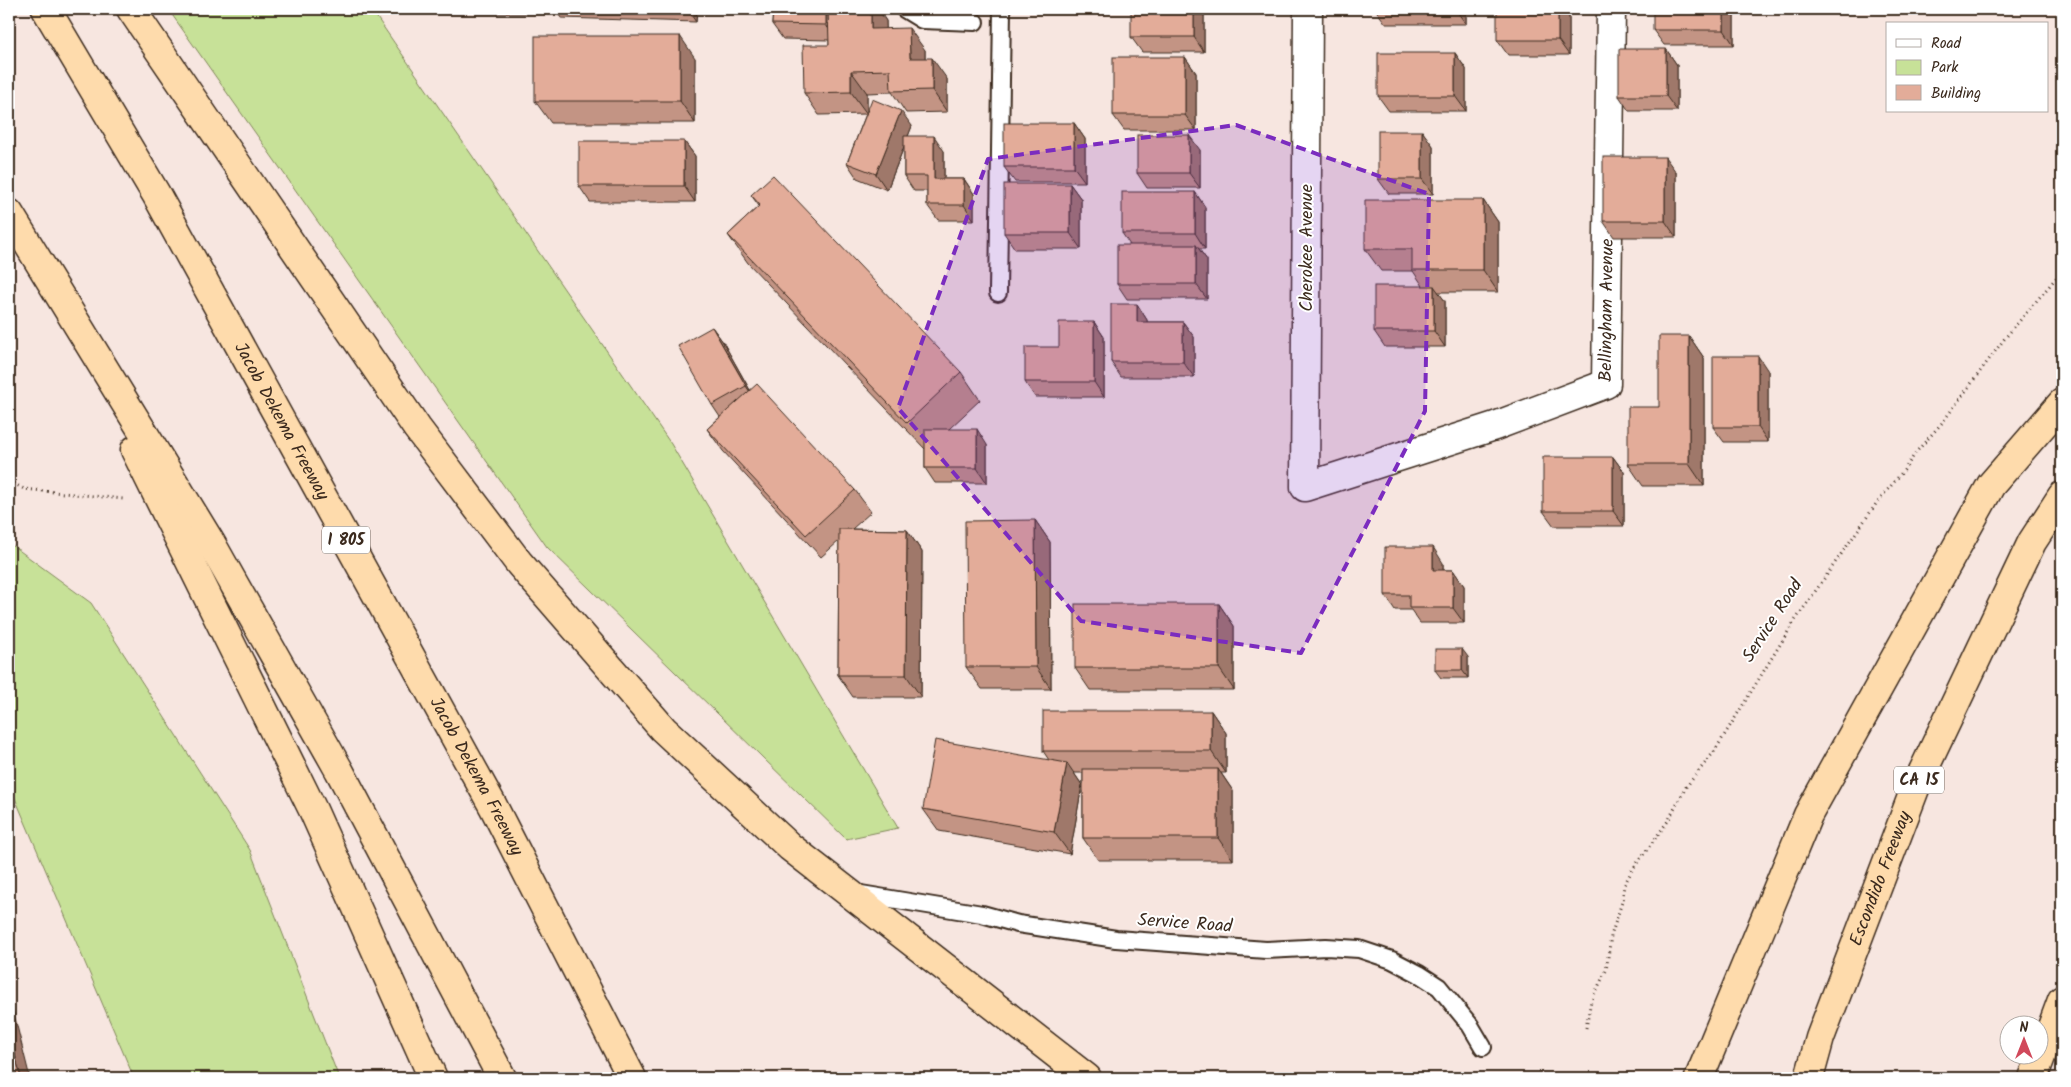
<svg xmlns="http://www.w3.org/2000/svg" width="2071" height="1087" font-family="Kalam,sans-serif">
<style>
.green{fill:#c7e198;stroke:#81865b}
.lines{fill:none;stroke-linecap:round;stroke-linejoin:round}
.service-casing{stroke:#3b2a1e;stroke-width:20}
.minor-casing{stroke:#3b2a1e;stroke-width:31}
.motorway-casing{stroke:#3b2a1e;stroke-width:31}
.path{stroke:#3b2a1e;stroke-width:3;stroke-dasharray:1 4;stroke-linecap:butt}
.service{stroke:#fff;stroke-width:16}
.minor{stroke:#fff;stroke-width:28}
.motorway{stroke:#fedbac;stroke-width:28}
.wall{fill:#c39484;stroke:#3b2a1e}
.shaded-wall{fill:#9f786b;stroke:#3b2a1e}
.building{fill:#e3ac99;stroke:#3b2a1e}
.marked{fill:#7b2cbf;fill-opacity:0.2;stroke:#7b2cbf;stroke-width:4;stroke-dasharray:10 6;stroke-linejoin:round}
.labels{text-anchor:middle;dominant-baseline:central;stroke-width:4;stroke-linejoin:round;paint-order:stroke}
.shield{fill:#fff;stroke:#766a62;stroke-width:1}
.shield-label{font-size:16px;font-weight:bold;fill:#3b2a1e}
.street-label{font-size:18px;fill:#3b2a1e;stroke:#fff}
</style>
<rect width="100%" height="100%" fill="#f7e6e0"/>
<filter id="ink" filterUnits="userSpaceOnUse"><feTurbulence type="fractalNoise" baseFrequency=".02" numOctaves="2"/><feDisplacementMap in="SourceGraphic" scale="10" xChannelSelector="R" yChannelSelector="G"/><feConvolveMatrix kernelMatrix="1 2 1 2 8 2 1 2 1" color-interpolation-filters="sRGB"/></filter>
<g filter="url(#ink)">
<g class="green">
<path d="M168 9H371L671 444 898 828 846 839 547 547Z"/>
<path d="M9 543 91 603 250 850 339 1078H134L9 784Z"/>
</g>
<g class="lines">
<g class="service-casing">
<g id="service">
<path d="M904 9 922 20 975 22"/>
<path d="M998 293 1002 9"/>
<path d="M855 893 982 914 1018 924 1116 939 1266 950 1326 947 1359 949 1392 960 1419 974 1439 987 1470 1025 1483 1047"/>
</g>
</g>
<g class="minor-casing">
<g id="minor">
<path id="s1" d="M1308 9 1305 487 1495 426 1606 384 1611 9"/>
</g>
</g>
<g class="motorway-casing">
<g id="motorway">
<path id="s2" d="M46 9 156 194 493 806 632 1078"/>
<path d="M131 9 417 428 519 563 663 729 790 847 1087 1078"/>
<path d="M9 213 211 543 339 770 502 1078"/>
<path d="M135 450 313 810 433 1078"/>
<path d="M1699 1078 1808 815 1991 485 2062 403"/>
<path id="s3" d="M1809 1078 1820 1038 1916 786 2032 542 2062 496"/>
<path d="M2033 1078 2062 1000"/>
</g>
</g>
<g class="path">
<path d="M9 481 24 489 123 499"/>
<path d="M1586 1028 1591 1001 1606 971 1611 936 1622 902 1624 886 1632 870 1668 821 1686 787 1714 752 1794 622 1876 504 1904 470 1917 451 1942 423 2005 338 2062 271"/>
</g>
<use href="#service" class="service"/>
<use href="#minor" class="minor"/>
<use href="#motorway" class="motorway"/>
</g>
<g class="wall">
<path d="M473 9H535V13H476Z"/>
<path d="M555 9H697L696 22 561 18Z"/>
<path d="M773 9H878L886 21V29L925 50V58L947 79V112L906 113 892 92 867 93V112L912 126 908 136 944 151V179H964L974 194V220H938L927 205V191H914L904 176V147L887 190 857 178 847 163 866 114 819 115 804 93 829 45V40L783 39 772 24Z"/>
<path d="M1204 9V52H1142L1131 37Z"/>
<path d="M1375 9H1466V24H1386Z"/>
<path d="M1569 9V55H1508L1497 40Z"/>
<path d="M1734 9V45H1664L1653 30Z"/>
<path d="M1666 49 1677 65V111H1629L1619 96Z"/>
<path d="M1455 53 1466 69V111H1389L1378 96Z"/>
<path d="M1185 57 1196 73V130H1124L1113 115Z"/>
<path d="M695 58V123H551L535 101Z"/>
<path d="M1074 123 1085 139V182H1015L1004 167Z"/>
<path d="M1422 131 1433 146V194H1389L1378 179Z"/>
<path d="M684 141 695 156V202H590L579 186Z"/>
<path d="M1200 150V188H1147L1137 173Z"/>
<path d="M1676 172V237H1614L1603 221Z"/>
<path d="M1070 184 1081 199V249H1015L1004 233Z"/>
<path d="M1195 192 1205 207V249H1199L1207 260V299H1127L1117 284 1130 245 1122 233Z"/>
<path d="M751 195 961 372 980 400 949 429 987 445V483H935L925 468V449L748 263 728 235 759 206Z"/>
<path d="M1483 200 1498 222V292H1438L1445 301V347H1385L1374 331 1423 286 1413 271H1381L1365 249Z"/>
<path d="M1137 304 1147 320V322H1183L1194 337V377H1121L1111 362Z"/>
<path d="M1094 322 1104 337V397H1035L1025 382 1059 347Z"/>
<path d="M712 327 723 342 750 390 855 490 871 512 852 529 907 530 922 552 921 697H853L838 675 839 541 821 557 723 451 707 429 720 417 712 405Z"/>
<path d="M1689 336 1704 358V486H1643L1628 464 1659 407Z"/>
<path d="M1768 371V442H1724L1713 427Z"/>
<path d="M1613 457 1624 472V526H1554L1543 511Z"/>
<path d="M1035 520 1050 542 1051 689H982L966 667Z"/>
<path d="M1443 563V570H1453L1464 586V623H1420L1411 610H1395L1385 595Z"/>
<path d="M1219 604 1234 626V690H1090L1075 668Z"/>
<path d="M1468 657V678H1441L1435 670Z"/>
<path d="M1211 711 1226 733V773H1221L1233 791V860H1098L1083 838V773H1074L1082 785 1070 854 939 831 923 809 1049 760 1043 751Z"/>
</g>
<g class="shaded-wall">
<path d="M687 9H697L696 22Z"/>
<path d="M826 9H837L836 40 826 25Z"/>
<path d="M871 9H878L886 21 887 51 871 29Z"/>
<path d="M1194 9H1204V52L1194 37Z"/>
<path d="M1455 9H1466V24Z"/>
<path d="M1558 9H1569V55L1558 40Z"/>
<path d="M1724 9H1734V45L1724 30Z"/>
<path d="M909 28 925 50V80L910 58Z"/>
<path d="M680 36 695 58V123L680 101Z"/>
<path d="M1666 49 1677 65V111L1666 96Z"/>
<path d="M1455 53 1466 69V111L1455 96Z"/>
<path d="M1185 57 1196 73V130L1185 115Z"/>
<path d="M932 58 947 79V112L932 90Z"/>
<path d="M851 71 867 93V114L851 92Z"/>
<path d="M901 111 912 126 887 190 876 174Z"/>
<path d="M1074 123 1085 139V182L1074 167Z"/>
<path d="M1422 131 1433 146V194L1422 179Z"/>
<path d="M1189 135 1200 150V188L1189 173Z"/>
<path d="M934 136 944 151V194L934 179Z"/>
<path d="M684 141 695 156V202L684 186Z"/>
<path d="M1665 157 1676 172V237L1665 221Z"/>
<path d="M964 179 974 194V220L964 205Z"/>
<path d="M1070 184 1081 199V249L1070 233Z"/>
<path d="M1195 192 1205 207V249L1195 233Z"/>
<path d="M1483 200 1498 222V292L1483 270Z"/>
<path d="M1196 245 1207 260V299L1196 284Z"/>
<path d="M1434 286 1445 301V347L1434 331Z"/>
<path d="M1137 304 1147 320V337L1137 322Z"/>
<path d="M1094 322 1104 337V397L1094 382Z"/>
<path d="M1183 322 1194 337V377L1183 362Z"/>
<path d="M712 327 723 342 756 401 746 386Z"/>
<path d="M1689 336 1704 358V486L1689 464Z"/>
<path d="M1758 356 1768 371V442L1758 427Z"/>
<path d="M977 429 987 445V483L977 468Z"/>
<path d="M1613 457 1624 472V526L1613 511Z"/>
<path d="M1035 520 1050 542 1051 689 1036 667Z"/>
<path d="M907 530 922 552 921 697 906 675Z"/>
<path d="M1433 547 1443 563V586L1433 570Z"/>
<path d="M1453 570 1464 586V623L1453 608Z"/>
<path d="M1219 604 1234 626V690L1219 668Z"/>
<path d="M1462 649 1468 657V678L1462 670Z"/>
<path d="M1211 711 1226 733V773L1211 751Z"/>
<path d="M1067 763 1082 785 1070 854 1054 832Z"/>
<path d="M1218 769 1233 791V860L1218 838Z"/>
<path d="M9 1005 13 1010 30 1078H21L9 1032Z"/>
</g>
<g class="building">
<path d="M773 9H826V25L772 24Z"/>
<path d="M828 9H871V29L909 28 910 58H932V90L891 91 890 70 851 71V92L804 93 803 45H829Z"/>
<rect x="1131" y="9" width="63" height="28"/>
<rect x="1497" y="9" width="61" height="31"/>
<rect x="1653" y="9" width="71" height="21"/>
<rect x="535" y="36" width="145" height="65"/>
<rect x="1619" y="49" width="47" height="47"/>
<rect x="1378" y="53" width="77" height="43"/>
<rect x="1113" y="57" width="72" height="58"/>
<path d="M872 99 901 111 876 174 847 163Z"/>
<rect x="1004" y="123" width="70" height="44"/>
<rect x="1378" y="131" width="44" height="48"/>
<rect x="1137" y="135" width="52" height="38"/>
<path d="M904 136H934V179H964V205H927V176H904Z"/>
<rect x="579" y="141" width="105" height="45"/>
<rect x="1603" y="157" width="62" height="64"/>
<path d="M773 175 961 372 907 423 728 235 760 205 751 195Z"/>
<rect x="1004" y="184" width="66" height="49"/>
<rect x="1122" y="192" width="73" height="41"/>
<path d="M1365 200H1483V270H1412V249H1365Z"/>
<rect x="1117" y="245" width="79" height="39"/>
<rect x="1374" y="286" width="60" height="45"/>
<path d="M1111 304H1137V322H1183V362H1111Z"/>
<path d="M1059 322H1094V382H1025V347H1059Z"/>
<path d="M712 327 746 386 712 405 678 346Z"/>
<path d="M1659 336H1689V464H1628V407H1659Z"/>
<rect x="1713" y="356" width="45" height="71"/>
<path d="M757 384 855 490 806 535 707 429Z"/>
<rect x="925" y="429" width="52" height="39"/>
<rect x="1543" y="457" width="70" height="54"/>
<path d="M1035 520 1036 667H966L965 521Z"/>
<path d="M839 529 907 530 906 675H838Z"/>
<path d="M1385 547H1433V570H1453V608H1409V595H1385Z"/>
<rect x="1075" y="604" width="144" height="64"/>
<rect x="1435" y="649" width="27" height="21"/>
<rect x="1043" y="711" width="168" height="40"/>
<path d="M935 740 1067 763 1054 832 923 809Z"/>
<rect x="1083" y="769" width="135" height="69"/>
<path d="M9 1032 21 1078H9Z"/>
</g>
</g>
<path class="marked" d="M1236 125 1429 194 1425 411 1301 653 1081 621 898 408 988 159Z"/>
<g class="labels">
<g class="shield">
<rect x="322" y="526.5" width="48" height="27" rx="4"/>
<rect x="1894" y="766.5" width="50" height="27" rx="4"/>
</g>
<g class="shield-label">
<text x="346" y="540">I 805</text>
<text x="1919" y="780">CA 15</text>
</g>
<g class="street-label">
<text transform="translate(1307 248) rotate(-90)">Cherokee Avenue</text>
<text stroke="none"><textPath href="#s1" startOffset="870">Bellingham Avenue</textPath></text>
<text stroke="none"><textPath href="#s2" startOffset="475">Jacob Dekema Freeway</textPath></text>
<text transform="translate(1773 621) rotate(-57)">Service Road</text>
<text stroke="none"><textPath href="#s2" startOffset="880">Jacob Dekema Freeway</textPath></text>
<text stroke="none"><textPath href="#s3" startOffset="212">Escondido Freeway</textPath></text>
<text transform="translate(1185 924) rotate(4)">Service Road</text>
</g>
</g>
<rect width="2071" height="1087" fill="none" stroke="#fff" stroke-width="30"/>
<rect x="15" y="15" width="2041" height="1057" fill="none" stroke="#3b2a1e" stroke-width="2" filter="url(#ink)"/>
<rect x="1886" y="22" width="162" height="90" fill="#ffffff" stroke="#b1aaa5"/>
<rect x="1896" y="39" width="25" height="8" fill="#ffffff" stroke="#b1aaa5"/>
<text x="1931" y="48" font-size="15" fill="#3b2a1e">Road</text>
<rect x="1896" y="60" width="25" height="15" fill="#c7e198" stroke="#b1aaa5"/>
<text x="1931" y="72" font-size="15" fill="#3b2a1e">Park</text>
<rect x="1896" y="85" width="25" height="15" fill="#e3ac99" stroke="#b1aaa5"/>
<text x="1931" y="98" font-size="15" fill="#3b2a1e">Building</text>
<g transform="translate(2024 1040)"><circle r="24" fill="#ffffff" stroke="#b1aaa5"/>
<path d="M0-4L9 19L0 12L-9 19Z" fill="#d1495b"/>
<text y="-8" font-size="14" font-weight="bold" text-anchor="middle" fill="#3b2a1e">N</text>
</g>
</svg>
